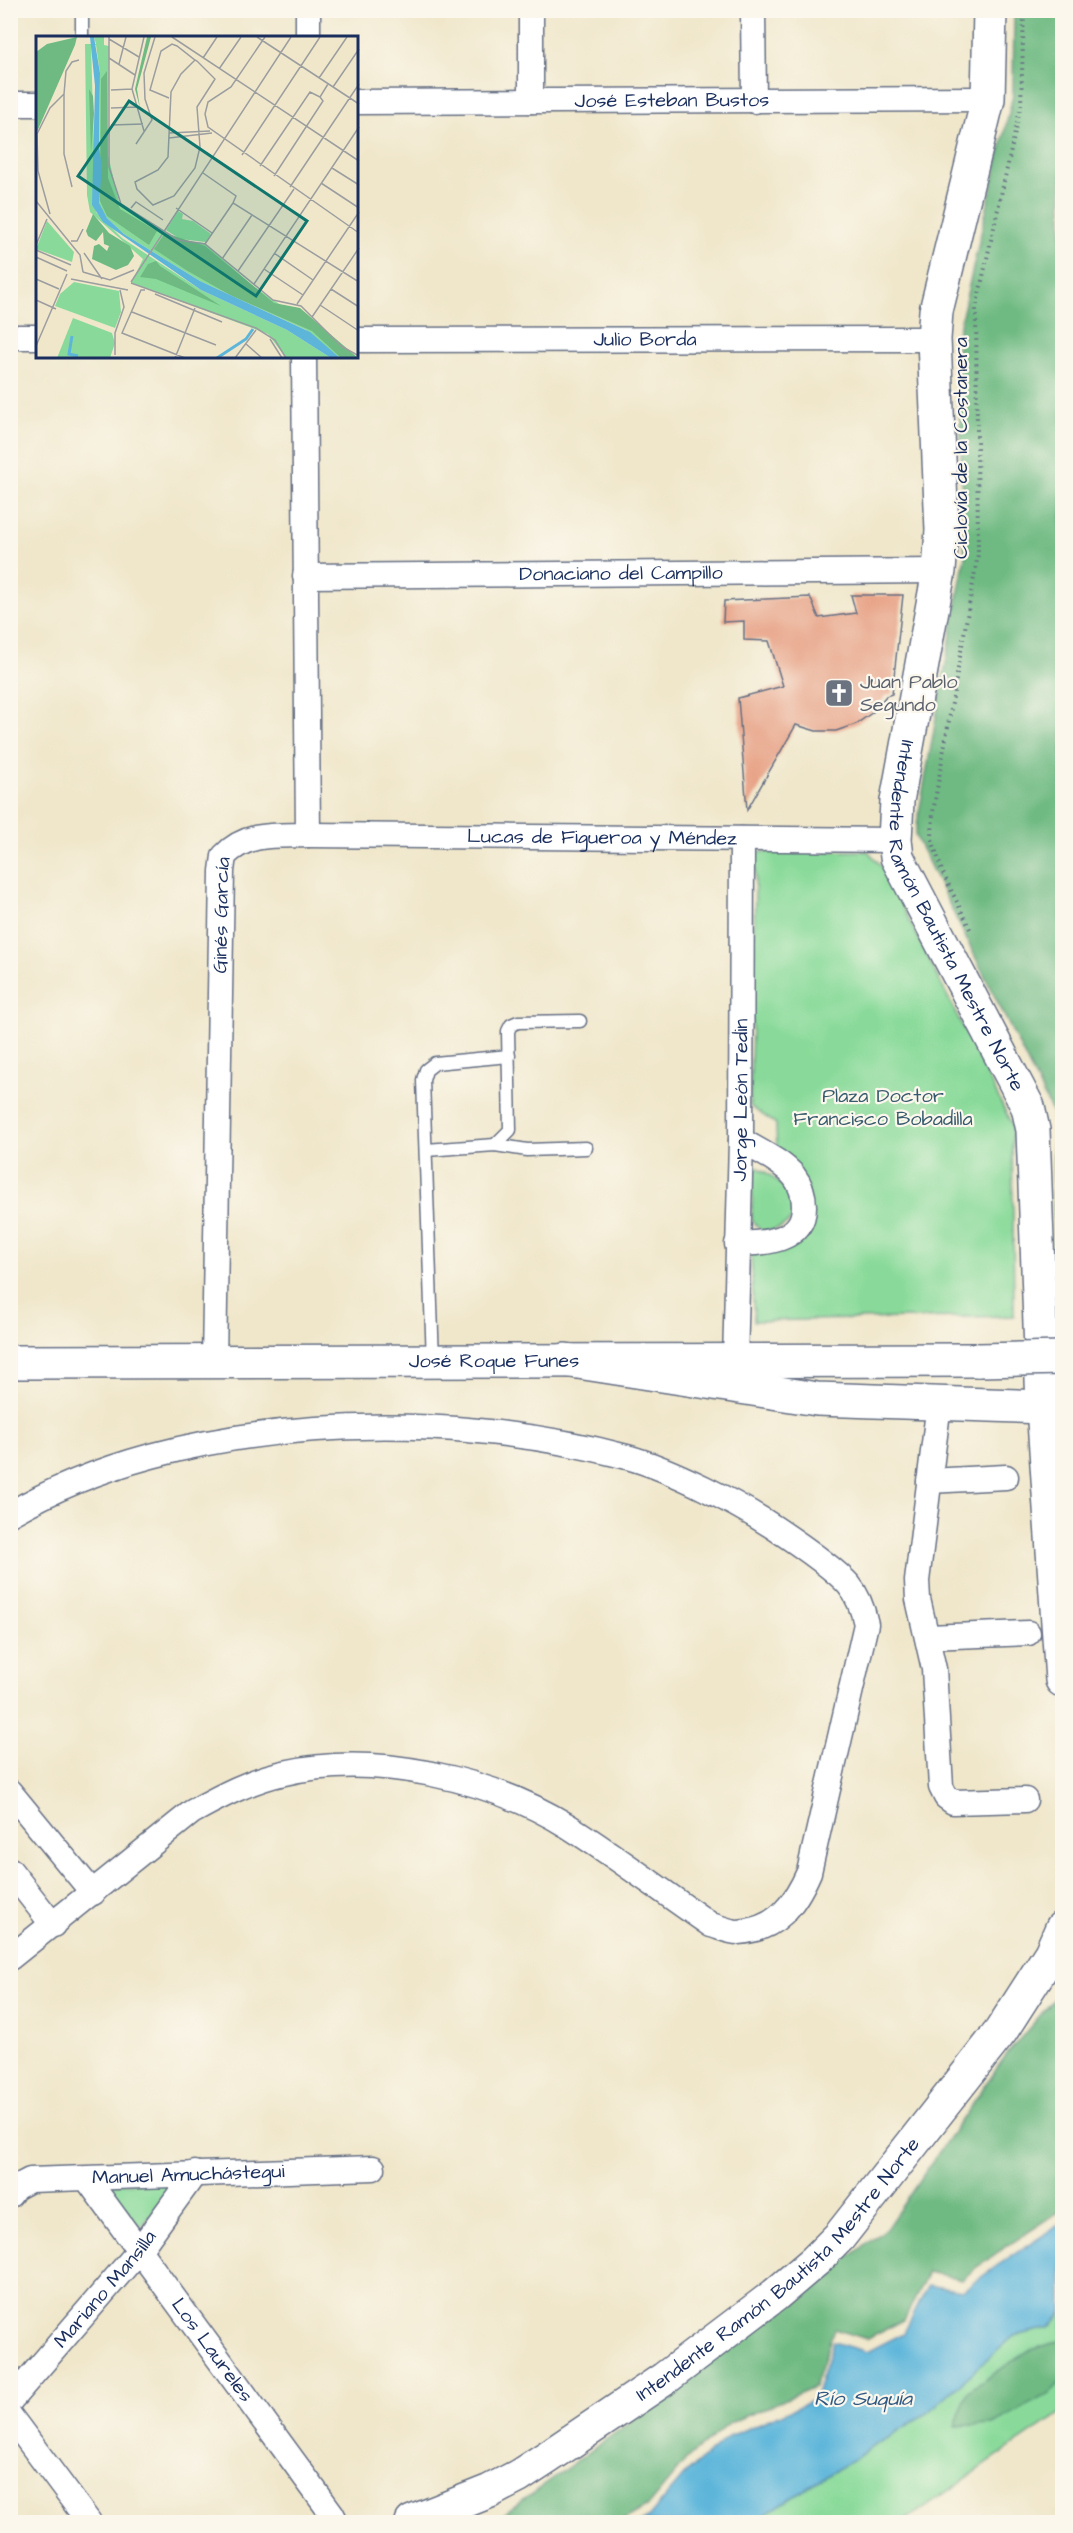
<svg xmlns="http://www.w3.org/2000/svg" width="1073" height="2533" font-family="'Architects Daughter',sans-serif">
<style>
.green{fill:#89da9a;stroke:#52847c;stroke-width:1.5}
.forest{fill:#6eba82;stroke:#447470;stroke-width:1.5}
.water{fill:#5db6da;stroke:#3c729c;stroke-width:1.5}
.building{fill:#e69d80}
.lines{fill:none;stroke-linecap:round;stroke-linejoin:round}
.service-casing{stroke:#666f84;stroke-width:15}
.minor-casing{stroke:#666f84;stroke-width:27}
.secondary-casing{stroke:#666f84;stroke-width:36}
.primary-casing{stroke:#666f84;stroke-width:36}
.path{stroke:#666f84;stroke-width:4;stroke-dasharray:1.5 4.5;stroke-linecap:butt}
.service{stroke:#fff;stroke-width:12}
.minor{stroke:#fff;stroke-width:24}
.secondary{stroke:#fff;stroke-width:33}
.primary{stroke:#fff;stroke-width:33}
.secondary-bridge-casing{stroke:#666f84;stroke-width:36;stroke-linecap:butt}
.secondary-bridge{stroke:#fff;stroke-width:33}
.labels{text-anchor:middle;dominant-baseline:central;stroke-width:4.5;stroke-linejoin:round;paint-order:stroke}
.street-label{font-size:20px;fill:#1b2f5e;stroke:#fbf7ec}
.worship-label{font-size:20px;fill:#5b616d;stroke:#fbf7ec;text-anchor:start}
.park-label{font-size:20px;fill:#365a6d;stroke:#fbf7ec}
.water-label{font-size:21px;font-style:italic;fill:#2f5883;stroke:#fbf7ec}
.inset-river{fill:none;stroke:#5db6da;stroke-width:3}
.inset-road{fill:none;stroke:#9b9d9f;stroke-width:1.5}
.view{fill:#0f766e;fill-opacity:0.15;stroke:#0f766e;stroke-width:3}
.inset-edge{fill:none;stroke:#1b2f5e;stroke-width:3}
</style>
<rect width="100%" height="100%" fill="#fbf7ec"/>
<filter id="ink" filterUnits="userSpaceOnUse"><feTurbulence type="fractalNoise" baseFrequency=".0167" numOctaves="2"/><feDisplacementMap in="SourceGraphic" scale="12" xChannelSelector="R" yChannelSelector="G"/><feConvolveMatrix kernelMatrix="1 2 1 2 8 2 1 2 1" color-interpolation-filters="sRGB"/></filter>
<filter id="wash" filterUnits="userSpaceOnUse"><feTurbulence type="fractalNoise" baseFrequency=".008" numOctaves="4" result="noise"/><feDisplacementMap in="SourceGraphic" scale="24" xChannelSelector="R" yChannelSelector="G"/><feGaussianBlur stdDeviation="1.35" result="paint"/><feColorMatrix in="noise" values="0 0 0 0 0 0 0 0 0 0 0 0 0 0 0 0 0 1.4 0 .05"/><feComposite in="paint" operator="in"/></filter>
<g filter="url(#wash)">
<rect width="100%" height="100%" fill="#f0e7cb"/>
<g class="green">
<path d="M868 851 883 868 1012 1125 1014 1316 754 1321 751 1252 787 1249 808 1226 777 1153 776 1124 750 1106 756 852Z"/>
<path d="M753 1166C773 1172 816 1211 781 1227 775 1230 768 1231 762 1232L752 1220Z"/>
<path d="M183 2179 141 2227 98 2185Z"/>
<path d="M1062 2313V2412L903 2522H753L927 2413 1014 2336 1048 2328Z"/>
</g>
<g class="forest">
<path d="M1014 11H1062V1307H1054L1053 1114 915 835 965 557 957 337 1013 95Z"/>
<path d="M1062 1990V2210L998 2252 962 2279 928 2272 904 2320 867 2339 834 2329 814 2387 730 2423 687 2459 648 2506 620 2522H493L670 2393 886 2229 1006 2055Z"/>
<path d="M1062 2340V2381L1050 2393 993 2424 955 2426 968 2391 1028 2351Z"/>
</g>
<path class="water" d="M1062 2223V2313L1049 2328 1014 2336 927 2413 753 2522H641L648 2518 687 2472 730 2436 814 2400 833 2342 867 2352 904 2333 928 2285 962 2291 998 2265Z"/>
<g id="blocks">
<path class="building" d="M851 595H903L892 694 886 696 873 712 856 724 836 731H816L796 725 747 810 738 698 783 686 769 641 744 640V621L723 622 724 601 810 597 819 618 856 613Z"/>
</g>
</g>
<g filter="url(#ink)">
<use href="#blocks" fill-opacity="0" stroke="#666f84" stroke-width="1.5"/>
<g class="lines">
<g class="service-casing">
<g id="service">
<path d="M82 38V10"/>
<path d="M495 1145 510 1130 508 1031 511 1025 518 1022 580 1021"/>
<path d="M426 1150 495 1145 527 1150 586 1148"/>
<path d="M433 1361 423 1080 426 1070 435 1063 509 1056"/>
</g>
</g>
<g class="minor-casing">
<g id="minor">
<path d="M308 10V38"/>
<path d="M531 10V101"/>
<path d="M753 10 754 101"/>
<path id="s1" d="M357 102 988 99"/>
<path d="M10 104H38"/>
<path d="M10 337H38"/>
<path id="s2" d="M357 340 934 339"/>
<path id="s3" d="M305 576 939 571"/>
<path id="s4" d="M308 835 895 840"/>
<path d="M737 1244C764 1243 804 1242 804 1206 804 1196 801 1185 794 1176 780 1160 758 1151 741 1140"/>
<path id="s5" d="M735 1361 741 1140 742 839"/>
<path id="s6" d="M214 1363 222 871 224 856C248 831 277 836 308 835L304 357"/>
<path d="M939 1403 917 1581 918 1599 934 1669 941 1787 946 1797 953 1802 1025 1800"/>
<path d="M929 1481 1006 1477"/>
<path d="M10 1514C179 1414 441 1407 627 1457 671 1469 737 1503 775 1528 796 1542 833 1567 849 1585 859 1597 863 1610 866 1624L809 1872C795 1904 777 1930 738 1932 729 1932 719 1927 711 1925 663 1892 617 1857 568 1826 490 1778 374 1752 284 1773 251 1780 221 1796 192 1812L10 1958"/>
<path d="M928 1637 1028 1633"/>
<path d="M10 1792 93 1893"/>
<path d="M10 1870 53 1925"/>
<path id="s7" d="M87 2179 332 2514 336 2522"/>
<path id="s8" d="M10 2195 15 2188 30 2180 373 2168"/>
<path id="s9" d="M10 2401 138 2252 195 2173"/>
<path d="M10 2416 89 2522"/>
</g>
</g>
<g class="secondary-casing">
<g id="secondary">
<path id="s10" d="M10 1362 979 1360"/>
</g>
</g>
<g class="primary-casing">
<g id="primary">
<path id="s11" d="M990 10 988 99 936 311 934 339 942 530 939 571 897 801 895 840 897 857 1028 1107 1033 1130 1043 1407 1062 1680"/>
<path d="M565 1360 817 1399 1043 1407"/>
<path id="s12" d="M412 2522 490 2491 519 2476 548 2457 664 2379 775 2295 815 2261 840 2236 1001 2031 1051 1953 1062 1928"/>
</g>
</g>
<path class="path" d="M970 929 942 871 932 839 933 812 978 554 976 308 1021 105 1024 10"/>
<use href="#service" class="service"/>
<use href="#minor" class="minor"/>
<use href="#secondary" class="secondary"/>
<use href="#primary" class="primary"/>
<g class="secondary-bridge-casing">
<path id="secondary-bridge" d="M979 1360 1062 1358"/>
</g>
<use href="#secondary-bridge" class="secondary-bridge"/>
</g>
</g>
<defs>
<g id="church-square" transform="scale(1.5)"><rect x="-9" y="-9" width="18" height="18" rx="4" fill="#6b7280" stroke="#fbf7ec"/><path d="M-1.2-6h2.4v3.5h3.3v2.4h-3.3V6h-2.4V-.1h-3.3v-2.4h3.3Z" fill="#fff"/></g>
</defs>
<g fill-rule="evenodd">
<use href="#church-square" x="839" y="693"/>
</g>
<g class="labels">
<g class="street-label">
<text stroke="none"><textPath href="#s1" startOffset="315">José Esteban Bustos</textPath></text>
<text stroke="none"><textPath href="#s2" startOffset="288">Julio Borda</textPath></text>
<text transform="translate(961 448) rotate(-90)">Ciclovía de la Costanera</text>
<text stroke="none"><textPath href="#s3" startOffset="316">Donaciano del Campillo</textPath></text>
<text stroke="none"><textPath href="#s4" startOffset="294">Lucas de Figueroa y Méndez</textPath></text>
<text stroke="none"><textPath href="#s11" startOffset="930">Intendente Ramón Bautista Mestre Norte</textPath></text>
<text stroke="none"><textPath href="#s6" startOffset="448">Ginés García</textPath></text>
<text stroke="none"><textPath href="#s5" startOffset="261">Jorge León Tedin</textPath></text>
<text stroke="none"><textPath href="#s10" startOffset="484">José Roque Funes</textPath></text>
<text stroke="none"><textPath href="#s8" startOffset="184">Manuel Amuchástegui</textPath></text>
<text stroke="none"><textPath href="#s12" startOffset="450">Intendente Ramón Bautista Mestre Norte</textPath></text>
<text stroke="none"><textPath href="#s9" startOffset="147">Mariano Mansilla</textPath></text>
<text stroke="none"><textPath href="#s7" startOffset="212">Los Laureles</textPath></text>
</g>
<g class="worship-label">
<text x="860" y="682">Juan Pablo<tspan x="860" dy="23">Segundo</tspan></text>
</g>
<g class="park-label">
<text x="883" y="1096">Plaza Doctor<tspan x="883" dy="23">Francisco Bobadilla</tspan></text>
</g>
<g class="water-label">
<text x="863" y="2398">Río Suquía</text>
</g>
</g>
<g transform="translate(36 36)">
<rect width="322" height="322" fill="#f0e7cb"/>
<path d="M58 1H68V9L73 10 72 119 83 166 142 204 168 207 217 250 322 322H304L270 294 164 245 88 198 71 182 63 169 64 37 60 9H55L60 176 86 202 165 254 251 294 295 322H250L232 298 95 247 107 223 54 176 51 159 49 8H60ZM142 175 147 178 146 183 157 185 175 198 170 206 144 203 130 194ZM11 185 38 216 36 226 0 213ZM38 246 83 255 85 276 79 292 19 270 24 258ZM37 282 76 297 79 307 74 322H21Z" fill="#89da9a"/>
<path d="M41 1 39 9 0 98V16L11 8ZM111 1H115L101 53 104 72 99 53ZM71 35 72 142 84 173 121 195 113 209 71 180 64 165 65 43ZM53 53 57 60 58 78 55 118ZM57 178 73 197 94 210 98 220 92 229 80 234 56 223 58 210 63 208 71 215 73 210 68 208 67 196 60 205 52 200 50 195ZM129 197 169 210 238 267 264 272 322 322 304 321 276 295 194 259 150 234 118 213ZM120 225 124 230 185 270 120 243 104 241 112 228Z" fill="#6eba82"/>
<path d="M54 1H58L64 37 63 111 66 132 63 167 71 182 88 198 164 245 274 296 304 322H295L251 294 165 254 67 186 56 169 59 50Z" fill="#5db6da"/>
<path class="inset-river" d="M36 300 33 318 42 320M181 322 210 303 217 293"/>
<path class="inset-road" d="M73 1V131L85 168 142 204 169 208 237 264 265 270 305 310 323 320M108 1 96 53 108 95M136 1 323 125M221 1 323 68M229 1 195 51 172 66 169 78 172 91 323 197M73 3 103 21M73 22 99 39M167 22 181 1M83 28 90 1M183 33 205 1M283 42 311 1M297 51 323 13M75 54 96 53M28 58V118L36 151M133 62 114 54 125 15 136 8 141 10 159 24 161 25 179 43 161 71 164 111 159 132 138 160 117 169 101 153 99 146 122 134 132 121 135 56 145 38 159 24M75 72 101 71M75 89 107 88M133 97 174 95M133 102 176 97M100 108 116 84 109 63 108 37 119 1M206 119 284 1M224 130 274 56 284 61M296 132 323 149M167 137 200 160 197 167 323 246M238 140 287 65 284 61 292 48M285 147 323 172M254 151 323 48M0 165 44 219 47 236M95 172 100 166 127 184M140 172 176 197M14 178 2 135 1 98 14 72 28 58 30 35 36 26 43 24M35 205H41L47 193M169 208 197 167M0 209 11 183M0 214 35 229M48 217 66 243M238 217 277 244M0 221 31 235M186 223 216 179M228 233 267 259M202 235 258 153M47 236 74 244 98 234M0 243 23 253M35 243 92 254M95 246 255 1M95 247 220 292 239 304 250 322M218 248 323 91M295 253 323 271M109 254H105L86 297 149 322M119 258 186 286M0 264 20 273M261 268 323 176M284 269 323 295M96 276 180 309M276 281 323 212M234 303 246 322M210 308 226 322M0 310 31 238M79 319V297L88 271 84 254M139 322 159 272M199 322 220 294"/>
<path class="view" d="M93 65 271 185 220 260 42 140Z"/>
<rect width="322" height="322" class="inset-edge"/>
</g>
<rect width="1073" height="2533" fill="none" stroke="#fbf7ec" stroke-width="36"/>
</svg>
